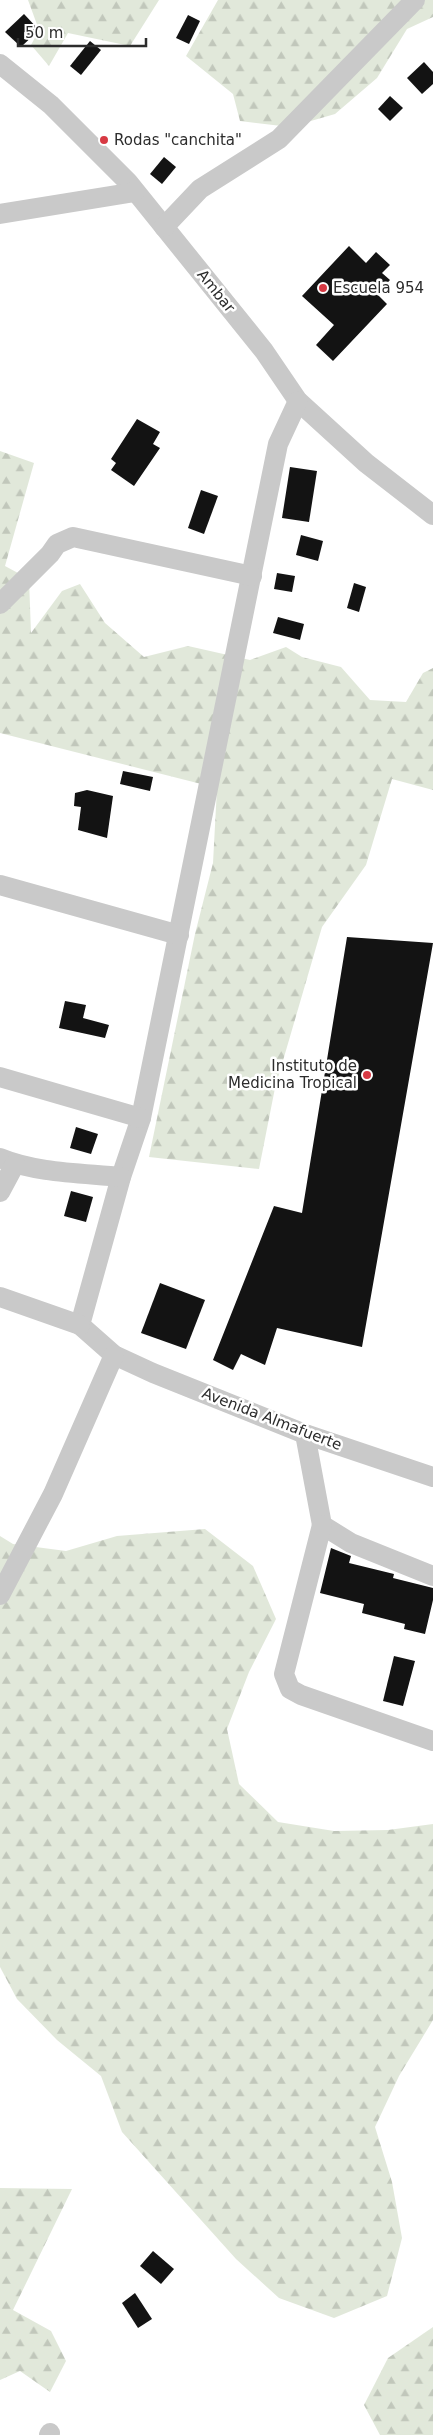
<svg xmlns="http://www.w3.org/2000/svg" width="433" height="2435" font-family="'DejaVu Sans',sans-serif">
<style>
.forest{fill:url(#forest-firs)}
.building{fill:#131313}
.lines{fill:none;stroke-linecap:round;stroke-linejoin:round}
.minor{stroke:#c9c9c9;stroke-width:20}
.poi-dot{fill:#d73943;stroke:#fff;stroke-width:2}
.labels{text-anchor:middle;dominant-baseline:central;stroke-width:5;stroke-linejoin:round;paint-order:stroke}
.poi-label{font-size:15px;fill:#2c2c2c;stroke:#fff;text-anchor:start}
.street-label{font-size:15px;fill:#2c2c2c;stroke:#fff}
</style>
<defs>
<pattern id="forest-firs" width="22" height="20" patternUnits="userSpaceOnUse" patternTransform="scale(1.25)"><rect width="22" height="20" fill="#e1e8da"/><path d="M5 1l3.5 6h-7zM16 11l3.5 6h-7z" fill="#c1c7bb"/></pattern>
</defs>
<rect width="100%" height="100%" fill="#fff"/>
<g class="forest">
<path d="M28 0H159L130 46 68 33 49 66 31 45 39 30Z"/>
<path d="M218 0H433V17L407 29 377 78 335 114 290 127 240 121 233 94 186 56Z"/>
<path d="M0 451 34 463 5 566 29 579 31 633 62 591 80 584 105 623 144 657 188 646 250 660 286 647 302 657 341 667 370 700 406 702 423 673 433 668V790L392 779 366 865 322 927 275 1088 259 1169 149 1157 195 934 213 863 217 788 0 733Z"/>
<path d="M205 1529 253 1566 276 1619 249 1672 227 1729 239 1784 278 1822 334 1831 388 1830 433 1824V2020L399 2076 375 2127 392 2182 402 2238 387 2296 334 2318 279 2298 236 2259 122 2132 101 2076 57 2040 17 1999 0 1967V1536L13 1544 66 1551 117 1536Z"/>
<path d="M0 2188 72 2189 13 2310 51 2331 66 2361 50 2392 20 2371 0 2380Z"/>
<path d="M433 2327V2435H380L364 2405 388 2358Z"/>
</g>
<g class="building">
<path d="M24 14 39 30 21 47 5 32Z"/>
<path d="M188 15 200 21 189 44 176 38Z"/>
<path d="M90 41 101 50 81 75 70 66Z"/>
<path d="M424 62 433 72V84L422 94 407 78Z"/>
<path d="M390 96 403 108 390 121 378 109Z"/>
<path d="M164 157 176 167 162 184 150 174Z"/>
<path d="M349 246 366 263 376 252 390 265 382 273 390 280 377 294 387 304 333 361 316 345 334 325 302 296Z"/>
<path d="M137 419 160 432 153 444 160 448 134 486 111 470 116 463 111 459Z"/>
<path d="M290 467 317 471 309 522 282 518Z"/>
<path d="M201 490 218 496 204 534 188 528Z"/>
<path d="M301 535 323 541 318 561 296 555Z"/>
<path d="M277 573 295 576 292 592 274 589Z"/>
<path d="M354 583 366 587 359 612 347 608Z"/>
<path d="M278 617 304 624 300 640 273 633Z"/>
<path d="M123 771 153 777 150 791 120 784Z"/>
<path d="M87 790 113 796 107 838 78 830 81 807 74 806 75 793Z"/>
<path d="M347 937 433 943 362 1347 277 1328 265 1365 241 1354 233 1370 213 1360 274 1206 302 1213Z"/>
<path d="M65 1001 86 1005 83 1018 109 1025 105 1038 59 1028Z"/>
<path d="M76 1127 98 1134 91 1154 70 1148Z"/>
<path d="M71 1191 93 1197 86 1222 64 1216Z"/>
<path d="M160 1283 205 1300 186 1349 141 1333Z"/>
<path d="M331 1548 351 1556 349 1563 394 1574 393 1578 433 1588V1600L425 1634 404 1629 405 1624 362 1613 364 1604 320 1593Z"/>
<path d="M394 1656 415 1661 403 1706 383 1701Z"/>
<path d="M153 2251 174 2269 161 2284 140 2266Z"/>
<path d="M135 2293 152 2319 138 2328 122 2303Z"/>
</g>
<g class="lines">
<g class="minor">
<path d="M0 64 51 105 128 182 264 351 298 401 366 463 433 515"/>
<path d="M0 214 135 192"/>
<path d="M164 227 200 189 279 139 415 0"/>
<path d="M298 401 278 444 141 1118 121 1177 80 1325 114 1355 153 1373 305 1434 433 1477"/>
<path d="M0 604 50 554 57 544 73 537 252 576"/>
<path d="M0 885 179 935"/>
<path d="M0 1077 141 1118"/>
<path d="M0 1158C36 1173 81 1173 121 1177"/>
<path d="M0 1192 15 1164"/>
<path d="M0 1297 80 1325"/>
<path d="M305 1434 322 1525 351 1543 433 1576"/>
<path d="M322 1525 284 1674 290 1689 301 1695 433 1741"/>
<path d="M0 1595 53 1494 114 1355"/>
<path d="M49 2435 50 2433"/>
</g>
</g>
<g class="poi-dot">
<circle cx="104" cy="140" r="5"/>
<circle cx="323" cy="288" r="5"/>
<circle cx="367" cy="1075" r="5"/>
</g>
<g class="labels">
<g class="poi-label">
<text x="114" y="140">Rodas "canchita"</text>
<text x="333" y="288">Escuela 954</text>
<text x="357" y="1066" text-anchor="end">Instituto de<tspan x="357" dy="17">Medicina Tropical</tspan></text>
</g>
<g class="street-label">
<text transform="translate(216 291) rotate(51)">Ambar</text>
<text transform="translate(272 1419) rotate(21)">Avenida Almafuerte</text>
</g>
</g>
<path d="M18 38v8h128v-8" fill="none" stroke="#2c2c2c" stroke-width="2.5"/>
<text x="25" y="38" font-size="15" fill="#2c2c2c" stroke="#ffffff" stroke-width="4" paint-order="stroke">50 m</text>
</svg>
